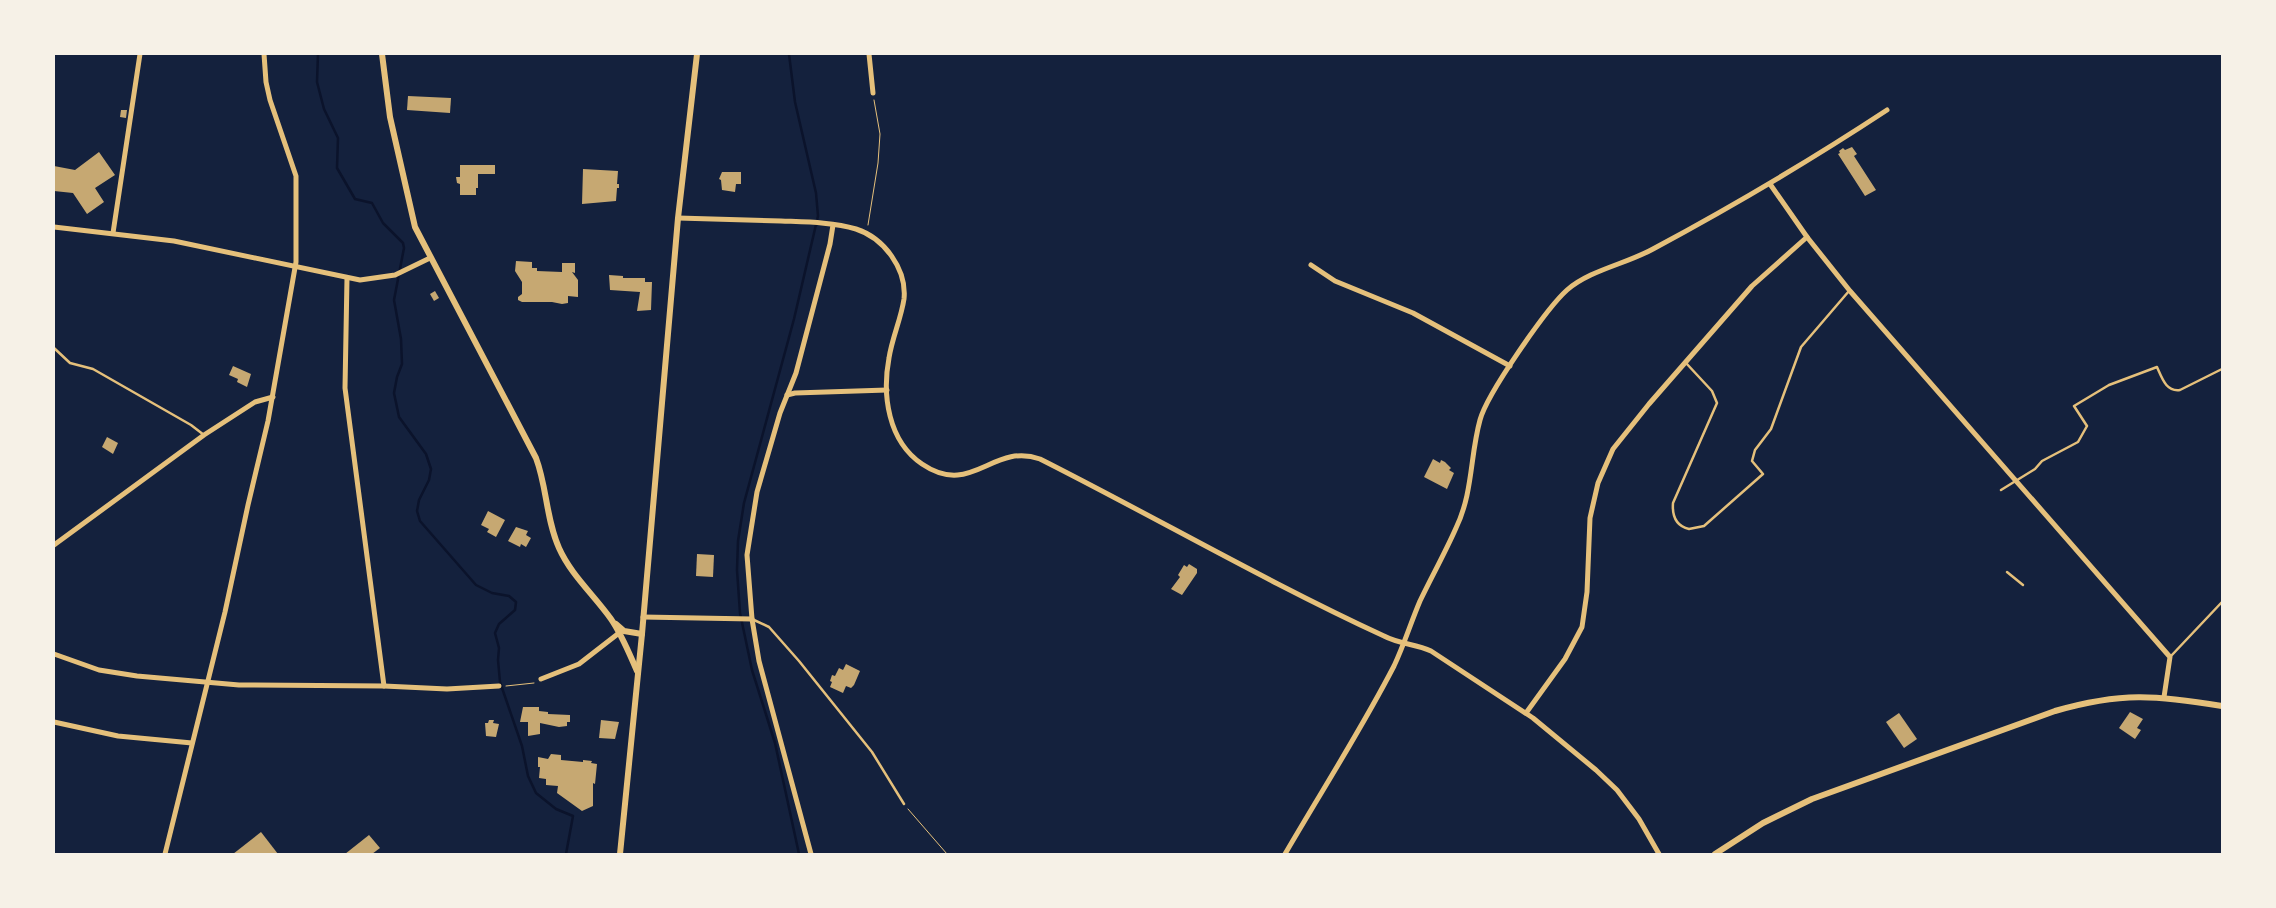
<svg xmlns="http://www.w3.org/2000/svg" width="2276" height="908" font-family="'Golos Text',sans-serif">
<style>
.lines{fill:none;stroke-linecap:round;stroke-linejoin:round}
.stream{stroke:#0b132b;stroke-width:2.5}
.building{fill:#c6a872}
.path{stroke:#e5c07b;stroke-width:1}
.service{stroke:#e5c07b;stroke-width:2.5}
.minor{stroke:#e5c07b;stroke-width:5}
.tertiary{stroke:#e5c07b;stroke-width:6}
</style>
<rect width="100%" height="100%" fill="#14213d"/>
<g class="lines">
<g class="stream">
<path d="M318 54 317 82 324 109 338 138 337 168 355 199 372 203 383 223 403 243 404 248 394 300 401 339 402 364 397 377 394 393 399 417 426 454 431 469 429 480 419 500 417 511 420 521 476 585 492 593 509 596 516 602 515 610 499 624 495 633 499 648 498 660 500 682 522 746 528 776 536 793 556 809 573 816 566 854"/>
<path d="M789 54 795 102 816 193 818 216 794 319 744 503 738 541 737 570 740 613 752 670 775 743 799 854"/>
</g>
</g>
<g class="building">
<path d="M408 96 451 98 450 113 407 110Z"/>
<path d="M121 110H127L126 118 120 117Z"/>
<path d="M1852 147 1857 154 1854 156 1876 190 1865 196 1838 154 1840 153 1839 151 1843 148 1845 150Z"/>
<path d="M99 152 115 175 95 188 104 202 87 214 73 193 54 191V166L75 170Z"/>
<path d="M460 165H495V174H478V188H476V195H460V184L457 183 456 177H460Z"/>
<path d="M583 169 618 171 617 184H619V188H617L616 201 582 204Z"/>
<path d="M722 172H741V184H736L735 192 722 190 721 180 719 179Z"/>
<path d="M516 261 532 262V268H537V271L562 272V263H575V273L572 272 578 280V297L568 296V303L562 304 552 302H522L518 300V297L522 294V282L515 271Z"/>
<path d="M609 275 623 276V278H645V282H652L651 310 637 311 640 292 610 290Z"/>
<path d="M435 291 439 298 434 301 430 294Z"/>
<path d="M233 366 251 374 247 387 237 382 238 379 229 375Z"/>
<path d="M107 437 118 443 113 454 102 447Z"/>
<path d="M1433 459 1440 463 1441 460 1445 462 1451 468 1449 470 1454 473 1447 489 1424 477Z"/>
<path d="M488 511 505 520 496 537 487 532 489 529 481 525Z"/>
<path d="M516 527 528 531 526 535 531 538 526 547 521 544 520 547 508 541Z"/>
<path d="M697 554 714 555 713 577 696 576Z"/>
<path d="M1189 564 1197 569V573L1182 595 1171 589 1180 577 1178 575 1184 565 1187 567Z"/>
<path d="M846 664 860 671 854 685 851 688 846 686 843 693 830 687 832 682 830 681 832 675 835 676 839 668 843 670Z"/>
<path d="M523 707H539V711L548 712V714L570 715V722H567V726L559 727 540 723V734L528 736V722H520Z"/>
<path d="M2130 712 2143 719 2137 728 2141 730 2135 739 2119 728Z"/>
<path d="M1899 713 1917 739 1904 748 1886 722Z"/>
<path d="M489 720H494L493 723 499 724 496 737 486 736 485 723H488Z"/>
<path d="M601 720 619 722 615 739 599 738Z"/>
<path d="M551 754 561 755V760L583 762V760L592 761 591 763 597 764 595 784 593 783V806L582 811 557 793 558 786 546 785V779L539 778 540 767H538V757L548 759Z"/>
<path d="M261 832 278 854H233Z"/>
<path d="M369 835 380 848 372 854H345Z"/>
</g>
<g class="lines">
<g class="path">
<path d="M868 225 878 163 880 134 874 100"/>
<path d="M506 686 534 683"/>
<path d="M908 809 947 854"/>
</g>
<g class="service">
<path d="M54 348 70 363 93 369 191 425 204 435"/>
<path d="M1686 363 1712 391 1717 403 1673 503C1672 516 1676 526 1689 529L1704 526 1763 474 1752 461 1755 450 1771 429 1801 347 1849 291"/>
<path d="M2001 490 2035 469 2042 461 2078 442 2087 426 2074 406 2109 385 2157 367C2162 378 2166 392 2180 390L2222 369"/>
<path d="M2007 572 2023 585"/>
<path d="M754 620 769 627 799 661 872 752 904 804"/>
<path d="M2171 656 2222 602"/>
</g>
<g class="minor">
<path d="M869 54 873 93"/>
<path d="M1770 184 1807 237 1850 291 2170 657 2164 697"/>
<path d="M678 218C712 219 746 220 781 221 805 222 832 222 856 229 884 238 907 269 904 299 901 319 892 338 889 358 882 395 888 441 922 464 972 498 992 442 1040 459 1155 517 1267 582 1384 636 1399 644 1416 644 1431 651L1533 718 1596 770 1617 790 1639 819 1659 854"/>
<path d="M54 227 174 241 360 280 395 275 430 258"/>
<path d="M113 233 140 54"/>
<path d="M1311 265 1335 281 1413 313 1510 366"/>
<path d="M347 278 345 388 384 686"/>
<path d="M787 395 795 393 887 390"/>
<path d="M54 545 204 435 255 402 273 397"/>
<path d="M643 617 752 619"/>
<path d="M54 654 99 670 137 676 239 685 384 686 447 689 499 686"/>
<path d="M541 679 579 664 619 633"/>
<path d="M1526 713 1565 659 1582 627 1587 592 1590 518 1598 483 1613 449 1649 404 1752 286 1807 237"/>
<path d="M54 722 118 736 192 743"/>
<path d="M165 854 225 612 248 505 268 421 296 262V176L270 100 266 82 264 54"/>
<path d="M811 854 759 661 752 619 747 555 757 492 780 413 796 373 830 244 833 225"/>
<path d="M1285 854C1321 792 1361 730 1394 666 1404 645 1411 622 1420 601 1432 576 1445 553 1456 528 1473 493 1470 456 1480 420 1487 394 1546 309 1567 290 1590 270 1626 264 1653 249 1733 206 1811 160 1887 110"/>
</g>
<g class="tertiary">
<path d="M382 54 390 117 415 227 536 458C547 487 546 519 559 548 571 575 594 595 611 619 622 635 629 653 637 671"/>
<path d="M616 624 624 631 642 634"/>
<path d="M620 854 642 634 678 218 697 54"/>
<path d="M1715 854 1763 823 1812 799 2055 711C2121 692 2156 695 2222 706"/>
</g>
</g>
<rect width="2276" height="908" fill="none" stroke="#f6f1e7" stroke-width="110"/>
</svg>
